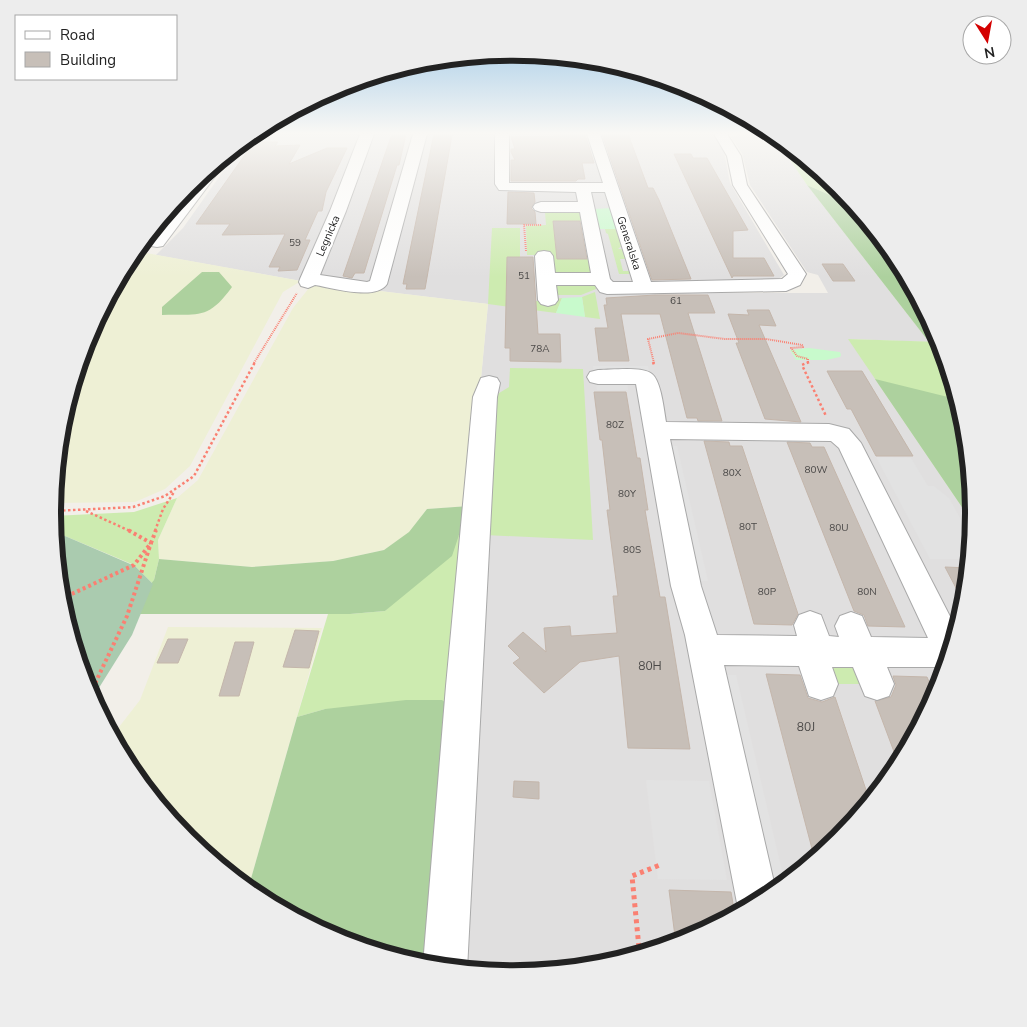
<svg xmlns="http://www.w3.org/2000/svg" width="1027" height="1027" font-family="'Nunito Sans',sans-serif">
<style>
.residential{fill:#e0dfdf}
.farmland{fill:#eef0d5}
.grass{fill:#cdebb0}
.forest{fill:#add19e}
.cemetery{fill:#aacbaf}
.park{fill:#c8facc}
.parking{fill:#e2e2e2}
.building{fill:#c7bfb8;stroke:#c4b6ab}
.lines{fill:none;stroke-linecap:round;stroke-linejoin:round}
.minor-casing{stroke:#a9a9a9;stroke-width:2}
.path-far3{stroke:#fa8072;stroke-width:2;stroke-dasharray:1 1;stroke-linecap:butt}
.path-far2{stroke:#fa8072;stroke-width:2.5;stroke-dasharray:2.5 2.5;stroke-linecap:butt}
.path-far1{stroke:#fa8072;stroke-width:4;stroke-dasharray:3 3;stroke-linecap:butt}
.path{stroke:#fa8072;stroke-width:5;stroke-dasharray:4 4;stroke-linecap:butt}
.minor{fill:#fff;fill-rule:evenodd}
.labels{text-anchor:middle;dominant-baseline:central;stroke-width:4.5;stroke-linejoin:round;paint-order:stroke}
.number-label{font-size:10px;fill:#4b4948}
.far-street-label{font-size:11px;fill:#222;stroke:#fff}
.near-number-label{font-size:12px;fill:#4b4948}
.rim{fill:none;stroke:#222;stroke-width:6}
</style>
<rect width="100%" height="100%" fill="#f2efe9"/>
<g class="residential">
<path d="M253 134H361L301 281 156 255 183 228 246 139Z"/>
<path d="M371 134H713L724 152 730 183 784 275 777 280 711 287 713 293H828L818 275 807 272 750 185 742 153 731 137 737 135H773L807 185 929 342 849 339 973 503 974 514 966 604 939 690 897 770 839 840 769 897 690 940 603 966 513 974 426 966 488 304 321 284 318 275Z"/>
<path d="M203 175 147 246 137 250 188 187Z"/>
</g>
<g class="farmland">
<path d="M135 251 301 281 283 292 190 466 165 489 135 502 54 503 61 423 88 337Z"/>
<path d="M313 283 488 304 469 506 427 509 410 532 384 550 333 561 252 567 159 559 158 540 177 498 198 480 293 308Z"/>
<path d="M168 627 322 628 248 889 187 839 130 769 112 736 140 700Z"/>
</g>
<g class="grass">
<path d="M773 135H776L840 188 855 206 807 185Z"/>
<path d="M552 209V213H579V209L584 221H553L557 259H590L593 275H554L549 255H527L526 226 546 225 545 212Z"/>
<path d="M492 228H520V257H507L506 301H540L562 298 556 313 488 304Z"/>
<path d="M605 229H617L625 243 618 249H627L629 259H620L623 271H633L634 274H619L608 234 606 233Z"/>
<path d="M595 282 596 289 581 295H552L553 283Z"/>
<path d="M595 292 600 319 585 317 582 297Z"/>
<path d="M848 339 941 342 966 424 973 503 964 510Z"/>
<path d="M510 368 583 369 593 540 485 535 491 398 509 387Z"/>
<path d="M177 498 158 540 159 559 153 584 134 565 65 536 55 535 53 516 134 512Z"/>
<path d="M459 535 467 536 451 707 325 709 297 717 328 614H350L385 611Z"/>
<path d="M826 668H854L867 684H830Z"/>
</g>
<g class="forest">
<path d="M807 185 855 206 897 258 942 345 929 342Z"/>
<path d="M202 272H219L232 287C208 320 199 314 162 315V307Z"/>
<path d="M875 379 952 398 957 394 966 424 974 506 964 510Z"/>
<path d="M469 506 467 536 459 535 452 556 385 611 350 614H133L61 603 55 543 99 558 139 599 154 580 159 559 252 567 333 561 384 550 409 532 427 509Z"/>
<path d="M406 700H442L451 707 427 966 337 939 257 897 248 889 297 717 325 709Z"/>
</g>
<path class="cemetery" d="M55 535 65 536 135 566 153 584 132 635 92 699 87 690 61 603Z"/>
<g class="park">
<path d="M612 208 618 229H599L594 209Z"/>
<path d="M582 297 585 317 556 313 562 298Z"/>
<path d="M809 348 840 352 841 355 840 357 826 360H796L790 350Z"/>
</g>
<g class="parking">
<path d="M593 366H648L651 380H627L628 390H597Z"/>
<path d="M650 445 677 446 708 581H675Z"/>
<path d="M876 457 911 458 928 486H934L949 498 968 532 973 531 970 559H930Z"/>
<path d="M700 675H736L785 884 769 897 746 909Z"/>
<path d="M646 780 709 781 727 880 658 879Z"/>
</g>
<g class="building">
<path d="M392 134H406L399 165H397L364 273H355L352 278 343 276Z"/>
<path d="M434 134 452 135 425 289H406L407 284H403Z"/>
<path d="M567 134H585L594 163H582L585 179H578L576 181H511V160H515L511 152V149H515L511 137 567 136Z"/>
<path d="M602 134H628L648 188H653L659 200 691 279 652 280Z"/>
<path d="M254 142H278L275 146 300 145 289 164 327 148H347L326 192 322 211H318L305 240H310L297 270 278 271 280 267H269L285 234 222 235 230 224H196Z"/>
<path d="M674 154H691L693 158H707L748 230 733 231V258H764L774 276H733L732 278Z"/>
<path d="M508 192 534 193 535 202 531 208 535 212 536 224H507Z"/>
<path d="M553 221H580L587 259H557Z"/>
<path d="M507 257H533L538 334H560L561 362 510 361V348H505Z"/>
<path d="M822 264H843L855 281H833Z"/>
<path d="M655 295H708L715 313H688L722 421H698L697 418H687L660 314H621L629 361H599L595 328H608L604 305H607L606 298Z"/>
<path d="M747 310H769L776 326 759 325 801 422 765 419 736 343H739L728 314 749 315Z"/>
<path d="M827 371H862L913 456H876L851 409H847Z"/>
<path d="M594 392H626L637 458H640L648 510H645L660 597H665L690 749 628 748 619 656 580 662 544 693 513 663 520 658 508 646 523 632 546 652 544 628 570 626 571 636 617 633 613 596H618L607 510H610L602 440H600Z"/>
<path d="M704 441 729 442 730 446H742L798 614 792 625 754 624Z"/>
<path d="M787 442 810 443 812 447H824L905 627 868 626 864 615 854 611Z"/>
<path d="M945 567 969 568 965 605Z"/>
<path d="M295 630 319 631 309 668 283 667Z"/>
<path d="M168 639H188L178 663H157Z"/>
<path d="M235 642H254L239 696H219Z"/>
<path d="M766 674 800 675 808 698 822 702 835 697 870 802 839 840 815 860Z"/>
<path d="M893 676 927 677 935 695V699L899 765 875 701 891 697 896 685Z"/>
<path d="M514 781 539 782V799L513 797Z"/>
<path d="M669 890 731 892 735 915 690 940 676 944Z"/>
</g>
<g class="lines">
<g class="minor-casing">
<g id="minor">
<path d="M360 134H374L346 211 320 275 367 282 370 281 413 134H427L387 284C376 301 333 288 315 285L308 288 301 286 299 282 300 279 330 211Z"/>
<path d="M495 134H509V183H603L587 134H600L651 282 782 279 788 274 733 185 727 156 714 134H727L741 156 747 185 806 274 800 285 786 291 607 294 600 292 595 285H556L558 300 555 304 548 306 541 304 538 300 535 256 538 252 544 251 550 252 553 256 555 273H591L580 212H541L535 210 533 207 535 204 541 202H578L576 192 499 190 495 184ZM591 192H605L633 282H613L610 279Z"/>
<path d="M223 159 226 162 163 246 157 247 151 246 148 242 151 238 199 178Z"/>
<path d="M598 370C610 370 644 366 652 374 661 381 664 410 666 422L829 424 849 429 861 443 957 630 946 667H887L894 684 889 696 877 700 865 696 853 667H832L838 684 833 696 821 700 809 696 799 666 724 665 776 891 741 912 737 903 685 635 671 586 636 384H598L590 382 587 377 590 372ZM670 439 831 441 839 448 928 638 871 637 862 616 851 612 840 616 835 626 839 637 829 636 821 615 810 611 799 615 794 625 797 636 717 635 701 586Z"/>
<path d="M489 376 497 378 500 383 497 397 467 970 423 965 446 686 473 397 481 378Z"/>
</g>
</g>
<g class="path-far3">
<path d="M526 251 524 225H542"/>
<path d="M131 256 144 251"/>
<path d="M254 363 297 293"/>
<path d="M654 363 648 339 678 333 725 339H766L802 345 803 347 791 348 797 356 808 359V363"/>
</g>
<g class="path-far2">
<path d="M653 362 654 365"/>
<path d="M809 362 802 365 826 416"/>
<path d="M53 511 133 507 165 496 194 476 255 362"/>
<path d="M86 511 130 531"/>
<path d="M155 531 163 509 174 492"/>
</g>
<g class="path-far1">
<path d="M61 599 134 565 151 543 156 530"/>
<path d="M90 694 127 616 151 543 128 530"/>
</g>
<path class="path" d="M644 953 639 948 632 876 660 865"/>
<use href="#minor" class="minor"/>
</g>
<linearGradient id="sky" x2="0" y2="1"><stop stop-color="#8fc0e4"/><stop offset="0.48" stop-color="#f9f8f5"/><stop offset="1" stop-color="#f9f8f5" stop-opacity="0"/></linearGradient>
<rect width="1027" height="277" fill="url(#sky)"/>
<g class="labels">
<g class="number-label">
<text x="295" y="243">59</text>
<text x="524" y="276">51</text>
<text x="676" y="301">61</text>
<text x="540" y="349">78A</text>
<text x="615" y="425">80Z</text>
<text x="816" y="470">80W</text>
<text x="732" y="473">80X</text>
<text x="627" y="494">80Y</text>
<text x="748" y="527">80T</text>
<text x="839" y="528">80U</text>
<text x="632" y="550">80S</text>
<text x="767" y="592">80P</text>
<text x="867" y="592">80N</text>
</g>
<g class="far-street-label">
<text transform="translate(328 236) rotate(-67)">Legnicka</text>
<text transform="translate(629 243) rotate(72)">Generalska</text>
</g>
<g class="near-number-label">
<text x="650" y="666">80H</text>
<text x="806" y="727">80J</text>
</g>
</g>
<path d="M0 0H1027V1027H0ZM61 513a452 452 0 1 1 904 0a452 452 0 1 1-904 0Z" fill="#ededed" fill-rule="evenodd"/>
<path class="rim" d="M61 513a452 452 0 1 1 904 0a452 452 0 1 1-904 0Z"/>
<rect x="15" y="15" width="162" height="65" fill="#ffffff" stroke="#a7a7a7"/>
<rect x="25" y="31" width="25" height="8" fill="#ffffff" stroke="#a7a7a7"/>
<text x="60" y="40" font-size="15" fill="#222222">Road</text>
<rect x="25" y="52" width="25" height="15" fill="#c7bfb8" stroke="#a7a7a7"/>
<text x="60" y="65" font-size="15" fill="#222222">Building</text>
<g transform="translate(987 40) rotate(169)"><circle r="24" fill="#ffffff" stroke="#a7a7a7"/>
<path d="M0-4L9 19L0 12L-9 19Z" fill="#d40000"/>
<text y="-8" font-size="14" font-weight="bold" text-anchor="middle" fill="#222222">N</text>
</g>
</svg>
